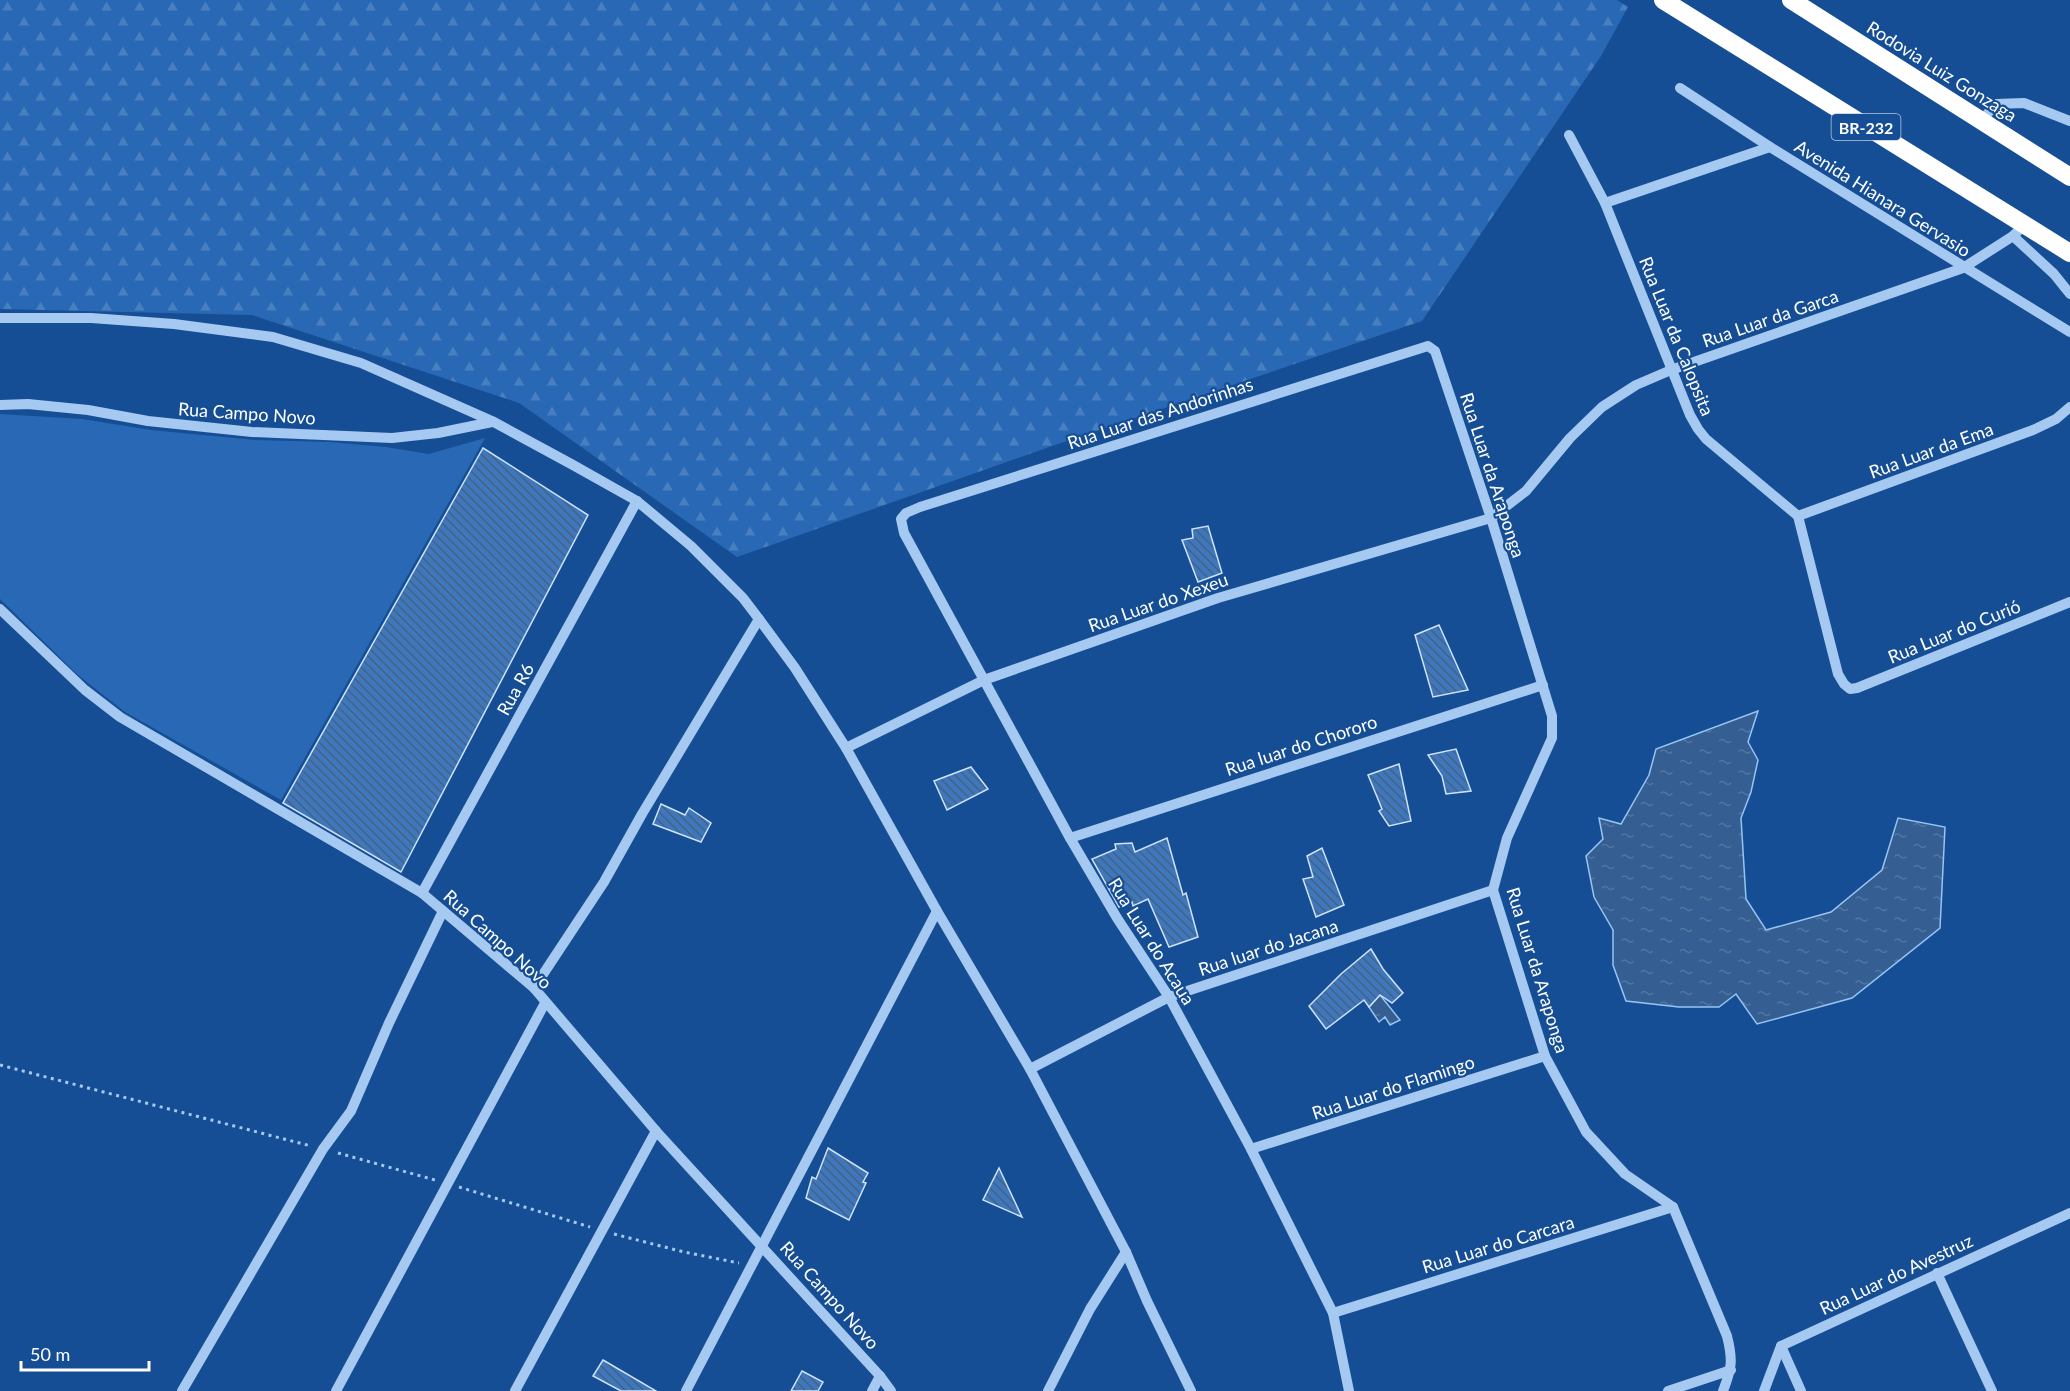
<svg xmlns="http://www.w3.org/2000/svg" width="2070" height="1391" font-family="Lato,sans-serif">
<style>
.grass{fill:#2868b4}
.forest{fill:url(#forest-firs)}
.water{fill:url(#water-ripples);stroke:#98c4f4;stroke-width:1.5}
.building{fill:url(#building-back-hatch);stroke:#cde3fc;stroke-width:1.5}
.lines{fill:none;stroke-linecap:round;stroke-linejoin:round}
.path{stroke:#a6c9f1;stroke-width:3;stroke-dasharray:3 4.5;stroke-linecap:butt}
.minor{stroke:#a6c9f1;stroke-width:10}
.highway{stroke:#fff;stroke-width:18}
.labels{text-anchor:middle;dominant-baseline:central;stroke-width:4.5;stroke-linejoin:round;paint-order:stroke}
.shield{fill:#154e95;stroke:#b9cadf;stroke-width:1.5}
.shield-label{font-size:16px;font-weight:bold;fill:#fff}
.street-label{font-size:18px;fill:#fff;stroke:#154e95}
</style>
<defs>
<pattern id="forest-firs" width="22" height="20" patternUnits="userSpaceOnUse" patternTransform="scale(1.5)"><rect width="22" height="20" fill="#2868b4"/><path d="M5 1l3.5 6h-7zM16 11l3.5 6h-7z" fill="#487fbf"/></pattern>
<pattern id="water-ripples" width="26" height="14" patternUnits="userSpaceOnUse" patternTransform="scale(1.5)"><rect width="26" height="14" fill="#355e92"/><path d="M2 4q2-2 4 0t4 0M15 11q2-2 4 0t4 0" fill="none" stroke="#5376a2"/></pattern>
<pattern id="building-back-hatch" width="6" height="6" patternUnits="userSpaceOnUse" patternTransform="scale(1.5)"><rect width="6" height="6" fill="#3e77bc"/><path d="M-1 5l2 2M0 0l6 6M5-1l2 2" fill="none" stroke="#456284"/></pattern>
</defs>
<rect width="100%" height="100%" fill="#154e95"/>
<path class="grass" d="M0 414 82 419 151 430 255 440 329 442 386 447 429 454 485 438 281 800 125 712 78 675 0 599Z"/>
<path class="forest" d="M0 0H1617L1628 7 1601 56 1422 321 1049 447 737 557 519 403 252 315 0 309Z"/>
<g class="water">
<path d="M1758 711 1748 742 1758 760 1751 792 1741 818 1746 899 1766 930 1831 912 1882 870 1898 818 1945 827 1940 928 1852 998 1757 1024 1736 994 1719 1007H1679L1626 1001 1613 965V930L1594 897 1586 856 1603 839 1599 818 1621 824 1649 775 1656 749Z"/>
<path d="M1380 995 1400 1020 1390 1025 1385 1017 1379 1022 1369 1007Z"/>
</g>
<g class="building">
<path d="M483 448 588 515 401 872 283 803Z"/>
<path d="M1208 526 1222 573 1198 582 1182 540 1193 538 1192 529Z"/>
<path d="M1439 625 1468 690 1433 697 1415 635Z"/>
<path d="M1456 749 1471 791 1446 794 1442 776 1428 755Z"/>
<path d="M1399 764 1411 821 1389 826 1379 811 1382 809 1368 775Z"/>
<path d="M971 767 988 789 947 810 934 781Z"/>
<path d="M661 804 685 815 689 808 711 823 701 842 653 824Z"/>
<path d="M1167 838 1183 895 1186 893 1198 937 1169 947 1148 899 1133 906 1132 902 1119 907 1092 859 1116 849 1115 844 1132 843 1135 852Z"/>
<path d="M1322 848 1344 905 1316 917 1303 879 1313 877 1307 856Z"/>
<path d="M1371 949 1383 969 1403 993 1392 1003 1380 995 1369 1007 1364 1000 1326 1029 1309 1006 1341 974Z"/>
<path d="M828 1148 868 1173 863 1182 866 1183 849 1220 806 1198 812 1177 816 1179Z"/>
<path d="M999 1168 1022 1217 983 1200Z"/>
<path d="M603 1360 656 1391H621L593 1376Z"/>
<path d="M802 1371 823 1382 818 1391H791Z"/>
</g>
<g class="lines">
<g class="path">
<path d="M0 1065 311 1146"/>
<path d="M338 1153 435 1180"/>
<path d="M459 1187 590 1227"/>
<path d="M614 1234 684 1252 739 1263"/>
</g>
<g class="minor">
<path d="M1680 88 1770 147 2070 332"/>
<path d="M1981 121 1996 104 2024 103 2070 121"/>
<path d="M1569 135 1605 203 1690 415 1698 429 1706 439 1798 516 1838 674 1844 684 1850 689 1857 688 2070 602"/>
<path d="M1605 203 1770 147"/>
<path d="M2013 236 2054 274 2070 294"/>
<path d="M0 318H91L174 324 273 337 361 363 492 421 573 465 637 501 691 546 743 598 759 619 795 668 846 748 937 911 1030 1069 1126 1252 1147 1301 1191 1391"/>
<path d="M0 405 28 404 88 410 148 421 252 432 392 438 438 433 492 422"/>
<path d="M1798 516 2033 430 2056 419 2070 407"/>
<path d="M0 609 85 690 120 717 422 893 534 988 656 1131 880 1376 891 1391"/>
<path d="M846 748 984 680 1218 598 1491 518 1526 491 1570 438 1602 407 1636 385 1671 370 1963 268 2013 236 2024 225"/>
<path d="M1070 838 1543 685"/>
<path d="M422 893 637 501"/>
<path d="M534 988 604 882 642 814 759 619"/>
<path d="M1030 1069 1169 997 1493 890"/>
<path d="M1251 1149 1545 1056"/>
<path d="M1937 1273 1992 1391"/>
<path d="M1333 1313 1673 1207"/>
<path d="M1781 1346 1801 1391"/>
<path d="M182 1391 323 1149 351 1111 389 1023 443 911"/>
<path d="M336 1391 545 1003"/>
<path d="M515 1391 656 1131"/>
<path d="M686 1391 937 911"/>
<path d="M872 1391 880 1376"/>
<path d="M1048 1391 1090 1309 1126 1252"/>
<path d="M1349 1391 1333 1313 1251 1149 1169 997 1117 918 1070 838 904 533 901 519 906 513 920 507 1428 346 1435 351 1491 518 1552 716V738L1507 838 1493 890 1545 1056 1586 1132 1625 1174 1673 1207 1727 1336C1733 1360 1732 1368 1723 1391"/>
<path d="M1668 1391 1731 1370"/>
<path d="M1764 1391 1781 1346 2070 1213"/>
</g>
<g class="highway">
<path d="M1663 0 2070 253"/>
<path d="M1791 0 2070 177"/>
</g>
</g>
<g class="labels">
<rect class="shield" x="1831.5" y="114" width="69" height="26" rx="4.5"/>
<g class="shield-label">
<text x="1866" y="127">BR-232</text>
</g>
<g class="street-label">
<text transform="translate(1942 71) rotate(32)">Rodovia Luiz Gonzaga</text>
<text transform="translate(1883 198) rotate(32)">Avenida Hianara Gervasio</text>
<text transform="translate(1770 318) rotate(-19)">Rua Luar da Garca</text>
<text transform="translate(1677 336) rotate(68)">Rua Luar da Calopsita</text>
<text transform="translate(247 413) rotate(4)">Rua Campo Novo</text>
<text transform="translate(1160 413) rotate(-18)">Rua Luar das Andorinhas</text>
<text transform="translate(1931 450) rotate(-20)">Rua Luar da Ema</text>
<text transform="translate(1493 475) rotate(72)">Rua Luar da Araponga</text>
<text transform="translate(1158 602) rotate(-19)">Rua Luar do Xexeu</text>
<text transform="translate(1954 631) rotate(-22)">Rua Luar do Curió</text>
<text transform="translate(515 689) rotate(-61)">Rua R6</text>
<text transform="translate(1301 745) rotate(-18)">Rua luar do Chororo</text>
<text transform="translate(498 939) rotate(42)">Rua Campo Novo</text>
<text transform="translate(1152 941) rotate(58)">Rua Luar do Acaua</text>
<text transform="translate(1268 947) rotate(-18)">Rua luar do Jacana</text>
<text transform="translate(1538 970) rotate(73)">Rua Luar da Araponga</text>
<text transform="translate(1393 1087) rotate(-18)">Rua Luar do Flamingo</text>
<text transform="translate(1498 1244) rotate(-17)">Rua Luar do Carcara</text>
<text transform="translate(1896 1274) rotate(-25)">Rua Luar do Avestruz</text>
<text transform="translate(830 1295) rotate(48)">Rua Campo Novo</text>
</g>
</g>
<path d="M21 1361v9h128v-9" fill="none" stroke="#ffffff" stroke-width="3"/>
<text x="30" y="1361" font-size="18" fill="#ffffff" stroke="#154e95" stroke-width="4.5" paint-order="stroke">50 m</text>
</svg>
